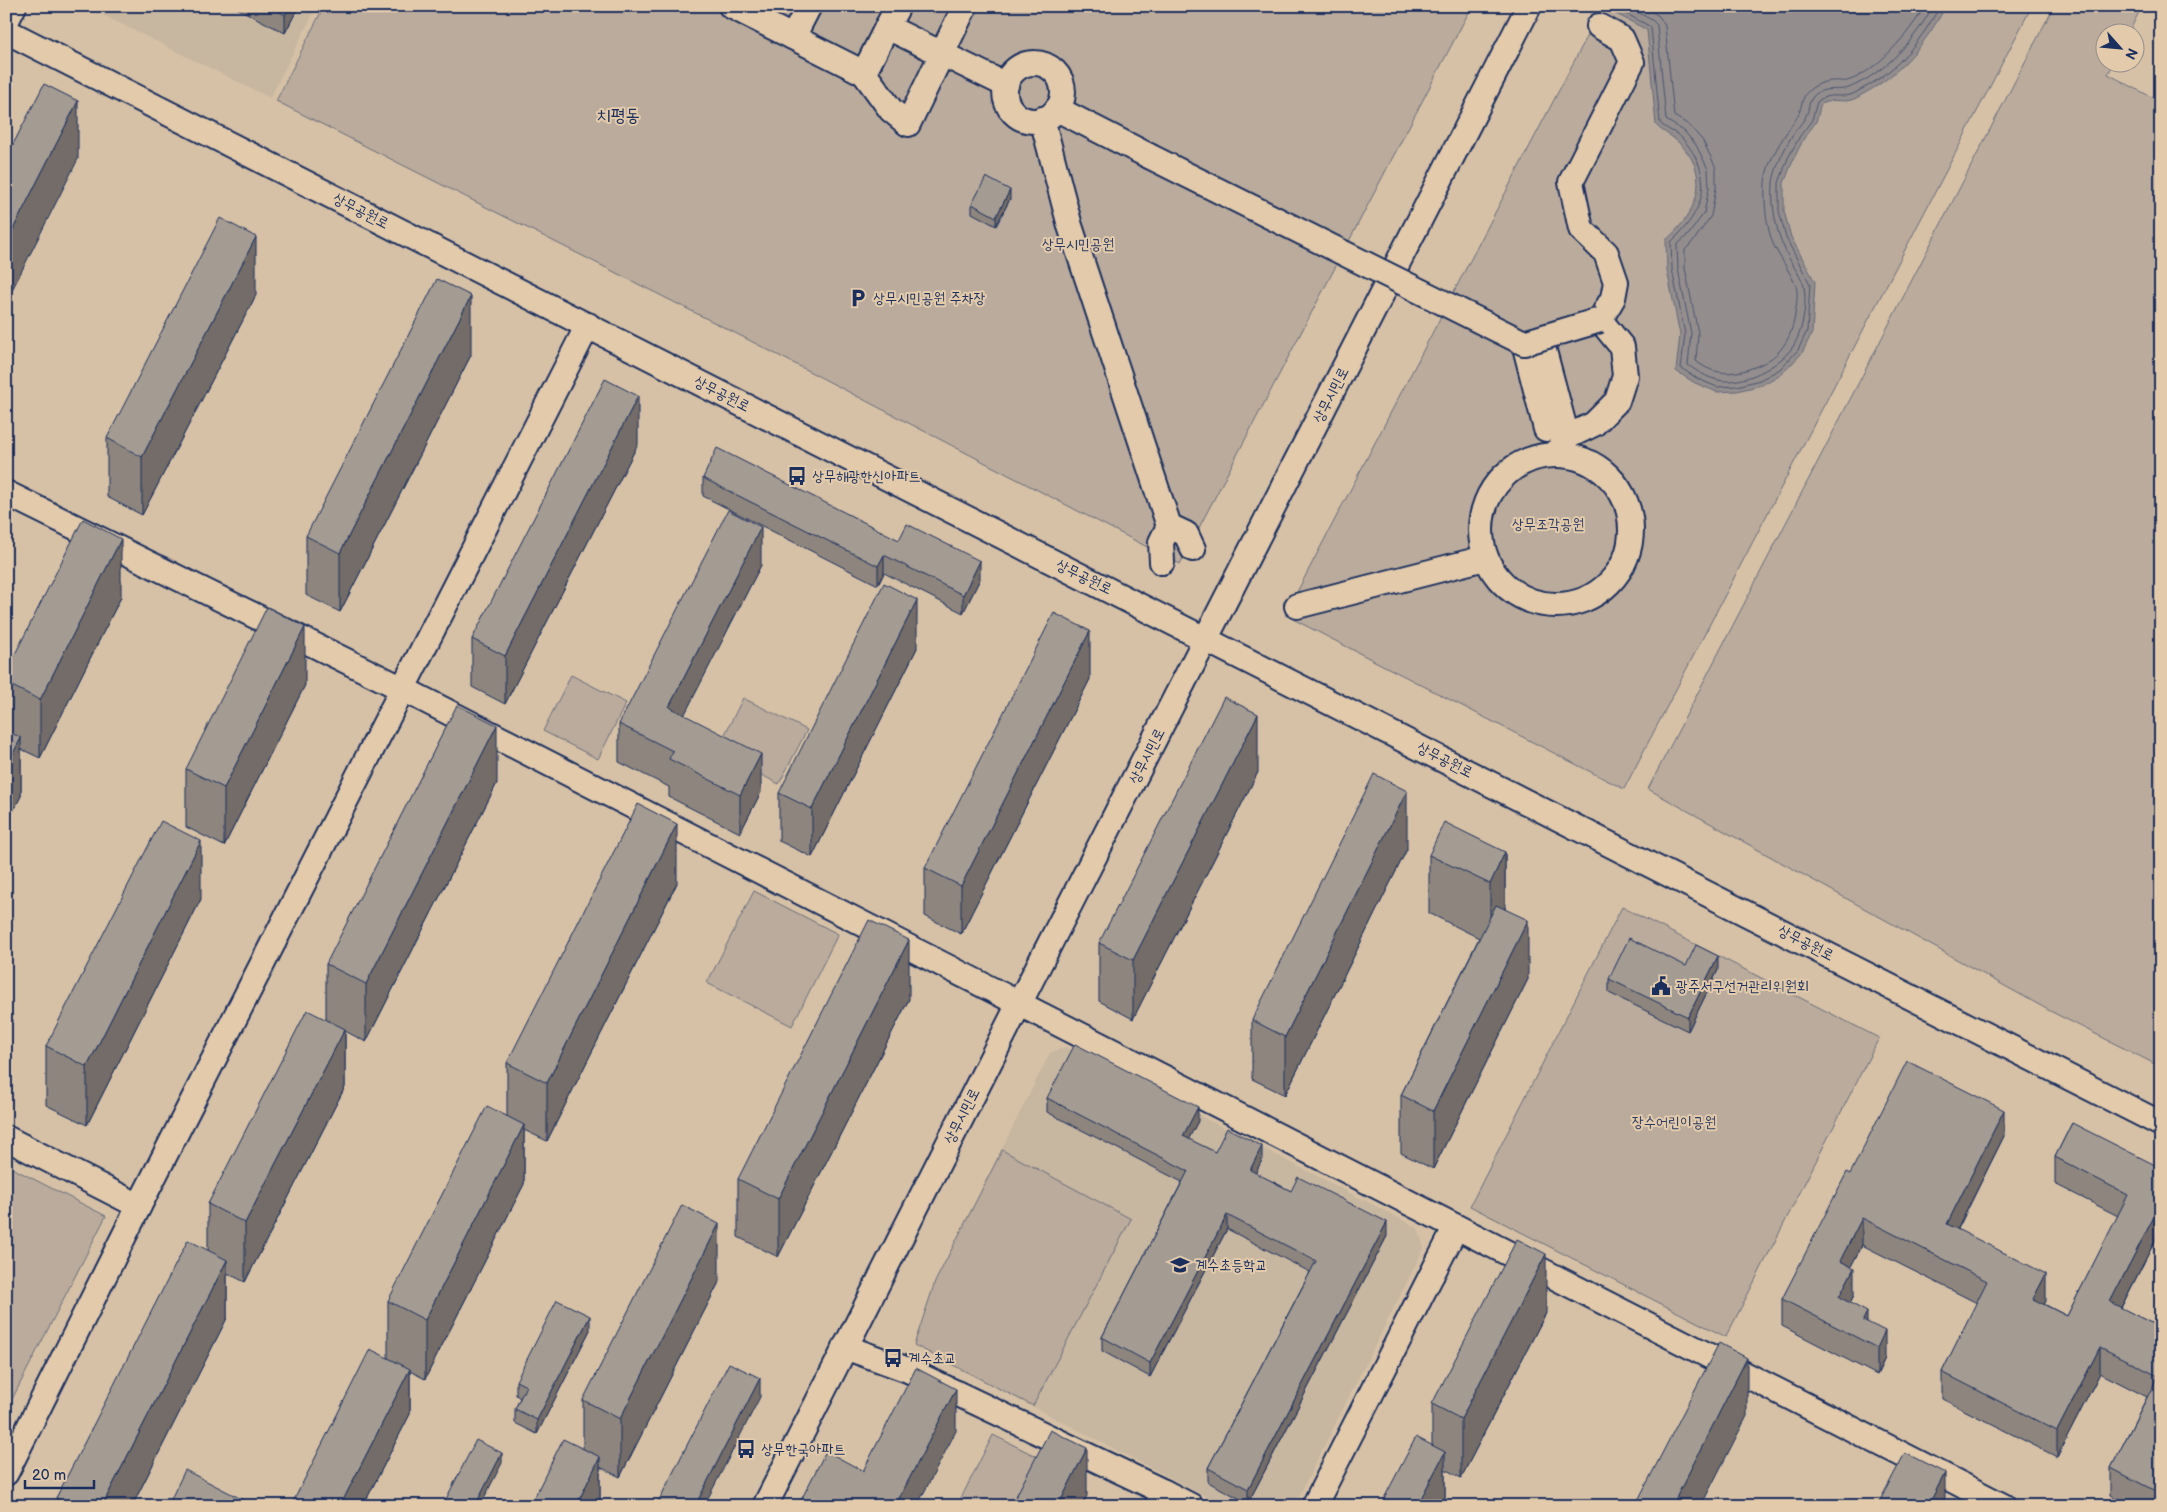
<svg xmlns="http://www.w3.org/2000/svg" width="2167" height="1512" font-family="'Balsamiq Sans','Poor Story',sans-serif">
<style>
.built{fill:#c7b6a0}
.green{fill:#baab9c;stroke:#6a6d7d}
.water{fill:#938d8d;stroke:#63677a}
.lines{fill:none;stroke-linecap:round;stroke-linejoin:round}
.shore{stroke:#4b5571;stroke-width:1}
.minor-casing{stroke:#1b2f5e;stroke-width:28}
.minor{stroke:#e2caab;stroke-width:24}
.minor-bridge-casing{stroke:#1b2f5e;stroke-width:28;stroke-linecap:butt}
.minor-bridge{stroke:#e2caab;stroke-width:24}
.wall{fill:#8d857e;stroke:#1b2f5e}
.shaded-wall{fill:#736c67;stroke:#1b2f5e}
.building{fill:#a49b93;stroke:#1b2f5e}
.labels{text-anchor:middle;dominant-baseline:central;stroke-width:4;stroke-linejoin:round;paint-order:stroke}
.street-label{font-size:15px;fill:#1b2f5e;stroke:#e2caab}
.park-label{font-size:15px;fill:#2b3b64;stroke:#e2caab}
.poi-label{font-size:15px;fill:#1b2f5e;stroke:#e2caab;text-anchor:start}
.quarter-label{font-size:18px;fill:#1b2f5e;stroke:#e2caab}
</style>
<rect width="100%" height="100%" fill="#d6c1a6"/>
<filter id="ink" filterUnits="userSpaceOnUse"><feTurbulence type="fractalNoise" baseFrequency=".02" numOctaves="2"/><feDisplacementMap in="SourceGraphic" scale="10" xChannelSelector="R" yChannelSelector="G"/><feConvolveMatrix kernelMatrix="1 2 1 2 8 2 1 2 1" color-interpolation-filters="sRGB"/></filter>
<g filter="url(#ink)">
<g class="built">
<path d="M85 6H317L270 98Z"/>
<path d="M1066 1047 1418 1228 1424 1248 1294 1506H1224L914 1345 935 1282 1050 1053Z"/>
</g>
<g class="green">
<path d="M324 6H1472L1180 564 743 337 276 101Z"/>
<path d="M1603 6H2032L1624 789 1285 615Z"/>
<path d="M2054 6H2142L2129 32H2104V62L2114 63 2108 74 2161 102V886L2158 892 2161 893V1067L2052 1012 1648 789Z"/>
<path d="M571 675 626 703 598 759 543 731Z"/>
<path d="M743 698 807 730 779 784 716 752Z"/>
<path d="M754 891 838 934 792 1026 707 983Z"/>
<path d="M1622 907 1879 1038 1726 1337 1470 1206Z"/>
<path d="M1002 1150 1131 1219 1033 1406 914 1345 935 1282Z"/>
<path d="M8 1166 106 1216 6 1411V1170Z"/>
<path d="M993 1435 1050 1463 1028 1506H971L960 1500Z"/>
</g>
<path class="water" d="M1601 6H1946C1927 41 1901 74 1865 93 1861 95 1856 99 1851 100 1839 103 1836 97 1821 104L1816 122 1804 138 1793 160 1784 183V211L1791 237 1815 282 1812 333 1802 353 1783 373 1762 385 1737 391 1717 392 1695 383 1676 371 1680 335 1667 270 1666 240C1698 212 1713 174 1677 141 1671 135 1662 132 1656 125L1647 30Z"/>
<g class="lines">
<g class="shore">
<path d="M1612 6 1651 27 1660 123C1667 130 1676 132 1682 138 1716 177 1705 210 1671 242L1672 269 1685 334 1681 368 1698 379 1717 387 1737 386 1760 380 1780 369 1798 350 1807 331 1810 284 1786 238 1779 211V183L1788 158 1800 136 1812 120 1817 102C1828 92 1837 98 1850 95 1854 94 1860 90 1864 88 1898 70 1922 39 1940 6"/>
<path d="M1626 6 1652 20 1657 25 1666 120 1684 131 1696 145 1708 169 1709 188 1704 213 1689 234 1677 245 1678 269 1691 333 1688 365C1696 371 1708 378 1718 380 1742 386 1781 366 1794 345 1803 330 1807 305 1804 287 1802 278 1794 268 1790 260 1777 236 1771 211 1773 183 1774 169 1787 143 1795 131 1799 126 1804 121 1806 116 1809 110 1808 103 1812 98 1822 84 1839 93 1851 87 1887 71 1914 41 1933 6"/>
<path d="M1642 6 1659 16 1665 26 1674 116 1689 125 1703 141 1716 168V188L1711 216 1695 239 1685 250V268L1698 333 1696 361C1709 372 1725 375 1742 371 1777 362 1792 344 1796 308 1797 302 1798 292 1796 286 1790 272 1781 259 1774 246 1766 227 1764 203 1765 182 1767 159 1786 134 1798 115 1801 110 1801 103 1804 97 1808 88 1822 81 1832 81 1837 80 1842 82 1847 81 1876 73 1911 31 1925 6"/>
</g>
<g class="minor-casing">
<g id="minor">
<path d="M731 6 864 73 887 27"/>
<path d="M898 6 887 27 1006 85"/>
<path d="M6 22 14 6"/>
<path d="M6 31C724 395 1443 758 2161 1124"/>
<path d="M793 37 809 6"/>
<circle cx="1034" cy="92" r="29"/>
<path d="M864 73 891 110 908 124 965 6"/>
<path d="M1057 109 1149 156"/>
<path d="M1042 119 1070 226 1169 526 1186 534 1193 549"/>
<path d="M1524 343 1546 429 1555 426 1534 350 1543 347 1567 437"/>
<path d="M1555 455 1567 437 1594 424 1617 401 1625 376 1622 347 1600 320 1613 298 1616 282 1606 253 1581 229 1571 182 1632 62 1622 39 1599 26"/>
<circle cx="1556" cy="530" r="75"/>
<path d="M6 493 403 689 2003 1506"/>
<path d="M1162 562 1161 542 1169 526"/>
<path d="M1297 606 1485 558"/>
<path d="M6 1138 139 1206"/>
<path d="M845 1347 908 1370 1164 1492"/>
<path d="M6 1473 139 1206 588 325"/>
<path d="M765 1506 1019 1004 1529 6"/>
<path d="M1157 1506 1164 1492 1191 1506"/>
<path d="M1314 1506 1456 1227"/>
</g>
</g>
<use href="#minor" class="minor"/>
<g class="minor-bridge-casing">
<path id="minor-bridge" d="M1149 156 1524 343 1600 320"/>
</g>
<use href="#minor-bridge" class="minor-bridge"/>
</g>
<g class="wall">
<path d="M233 6H299L285 33Z"/>
<path d="M1010 199 996 226 972 213V204Z"/>
<path d="M256 295 142 515 107 497V438Z"/>
<path d="M471 355 340 612 306 595V536Z"/>
<path d="M638 444 505 704 472 687V639Z"/>
<path d="M703 478 899 540 980 579 963 613 884 573 878 585 703 496Z"/>
<path d="M761 565 684 715 761 792 740 833 669 797V787L619 762V724Z"/>
<path d="M121 597 40 758 21 749V796L6 825V672Z"/>
<path d="M917 648 812 857 779 841V793Z"/>
<path d="M1090 679 961 934 925 916V868Z"/>
<path d="M305 685 224 846 186 827V769Z"/>
<path d="M1258 772 1133 1019 1099 1001V943Z"/>
<path d="M497 783 366 1042 345 1031V1087L245 1282 227 1273V1318L132 1506H56V1498L208 1250V1204L326 1019V964Z"/>
<path d="M1407 849 1285 1095 1252 1079V1020Z"/>
<path d="M1505 852V909L1528 979 1433 1169 1401 1153V1095L1479 938 1429 913V855Z"/>
<path d="M677 883 547 1141 524 1130V1184L425 1379 410 1371V1414L363 1506H291L388 1358V1301L507 1116V1063Z"/>
<path d="M201 899 87 1125 46 1105V1046Z"/>
<path d="M1686 966 1718 970 1688 1031 1609 993V979Z"/>
<path d="M909 999 778 1257 738 1237V1179Z"/>
<path d="M1047 1098 1198 1121 1188 1139 1215 1152 1262 1160 1255 1173 1291 1191 1387 1236 1248 1503 1208 1482V1468L1310 1272 1227 1229 1150 1377 1102 1351V1337L1182 1182 1047 1112Z"/>
<path d="M2072 1123 2161 1229 2121 1308 2161 1328V1506H2132L2111 1495V1468L2147 1397 2100 1373 2057 1457 1942 1399V1372L1977 1303 1862 1245 1851 1266 1854 1295 1850 1303 1867 1322 1885 1358 1877 1375 1782 1326V1299L1850 1174 2004 1136 1958 1229 2046 1301 2044 1304 2067 1316 2118 1216 2055 1184V1157Z"/>
<path d="M719 1282 620 1477 600 1467V1506L583 1448V1400Z"/>
<path d="M1546 1313 1461 1478 1445 1469V1506L1432 1445V1404Z"/>
<path d="M590 1330 537 1434 515 1423V1409L520 1398 516 1395V1381Z"/>
<path d="M170 1501 255 1506H170Z"/>
</g>
<g class="shaded-wall">
<path d="M290 6H299L285 33V15Z"/>
<path d="M78 101V159L6 302V243Z"/>
<path d="M1010 190V199L996 226V217Z"/>
<path d="M256 237V295L142 515V457Z"/>
<path d="M471 296V355L340 612V553Z"/>
<path d="M638 396V444L505 704V656Z"/>
<path d="M761 527V565L669 745V707Z"/>
<path d="M121 539V597L40 758V700Z"/>
<path d="M884 555V573L878 585V566Z"/>
<path d="M980 561V579L963 613V595Z"/>
<path d="M917 600V648L812 857V809Z"/>
<path d="M305 627V685L224 846V788Z"/>
<path d="M1090 631V679L961 934V886Z"/>
<path d="M1258 714V772L1133 1019V960Z"/>
<path d="M497 725V783L366 1042V984Z"/>
<path d="M21 738V796L6 825V767Z"/>
<path d="M761 754V792L740 833V795Z"/>
<path d="M1407 791V849L1285 1095V1037Z"/>
<path d="M677 824V883L547 1141V1083Z"/>
<path d="M201 841V899L87 1125V1067Z"/>
<path d="M1505 852V910L1490 943V884Z"/>
<path d="M1528 920V979L1433 1169V1111Z"/>
<path d="M909 940V999L778 1257V1199Z"/>
<path d="M1718 956V970L1688 1031V1017Z"/>
<path d="M345 1029V1087L245 1282V1223Z"/>
<path d="M1198 1107V1121L1183 1150V1136Z"/>
<path d="M2004 1110V1136L1947 1250V1224Z"/>
<path d="M524 1125V1184L425 1379V1320Z"/>
<path d="M1262 1146V1160L1250 1184V1170Z"/>
<path d="M2161 1203V1229L2110 1329V1302Z"/>
<path d="M1227 1215V1229L1150 1377V1363Z"/>
<path d="M1862 1218V1245L1840 1288V1261Z"/>
<path d="M1387 1222V1236L1248 1503V1489Z"/>
<path d="M719 1224V1282L620 1477V1419Z"/>
<path d="M1546 1254V1313L1461 1478V1419Z"/>
<path d="M227 1260V1318L132 1506H102Z"/>
<path d="M1854 1268V1295L1839 1324V1297Z"/>
<path d="M2046 1274V1301L2033 1325V1299Z"/>
<path d="M1867 1312V1338L1863 1320Z"/>
<path d="M590 1316V1330L537 1434V1420Z"/>
<path d="M1885 1331V1358L1877 1375V1348Z"/>
<path d="M2100 1347V1373L2057 1457V1431Z"/>
<path d="M1747 1358V1416L1701 1506H1672Z"/>
<path d="M410 1369V1414L363 1506H340Z"/>
<path d="M760 1378V1397L704 1506H695Z"/>
<path d="M956 1389V1431L917 1506H895Z"/>
<path d="M1087 1448V1496L1082 1506H1058Z"/>
<path d="M1445 1452V1506H1417Z"/>
<path d="M502 1453V1463L480 1506H475Z"/>
<path d="M600 1457V1506H576Z"/>
<path d="M1945 1473V1506H1928Z"/>
</g>
<g class="building">
<path d="M269 6H290L285 15Z"/>
<path d="M44 84 78 101 6 243V158Z"/>
<path d="M986 177 1010 190 996 217 972 204Z"/>
<path d="M220 218 256 237 142 457 107 438Z"/>
<path d="M437 279 471 296 340 553 306 536Z"/>
<path d="M605 379 638 396 505 656 472 639Z"/>
<path d="M717 448 899 540 907 524 980 561 963 595 884 555 878 566 703 478Z"/>
<path d="M728 510 761 527 669 707 761 754 740 795 669 759 673 751 619 724Z"/>
<path d="M83 519 121 539 40 700 6 683V672Z"/>
<path d="M884 583 917 600 812 809 779 793Z"/>
<path d="M267 607 305 627 224 788 186 769Z"/>
<path d="M1054 613 1090 631 961 886 925 868Z"/>
<path d="M1224 697 1258 714 1133 960 1099 943Z"/>
<path d="M457 705 497 725 366 984 326 964Z"/>
<path d="M6 730 21 738 6 767Z"/>
<path d="M1374 774 1407 791 1285 1037 1252 1020Z"/>
<path d="M638 804 677 824 547 1083 507 1063Z"/>
<path d="M161 821 201 841 87 1067 46 1046Z"/>
<path d="M1444 822 1505 852 1490 884 1429 855Z"/>
<path d="M1496 905 1528 920 1433 1111 1401 1095Z"/>
<path d="M869 920 909 940 778 1199 738 1179Z"/>
<path d="M1629 938 1686 966 1696 945 1718 956 1688 1017 1609 979Z"/>
<path d="M307 1010 345 1029 245 1223 208 1204Z"/>
<path d="M1075 1044 1198 1107 1183 1136 1215 1152 1227 1128 1262 1146 1250 1170 1291 1191 1298 1177 1387 1222 1248 1489 1208 1468 1316 1261 1227 1215 1150 1363 1102 1337 1188 1171 1047 1098Z"/>
<path d="M1907 1061 2004 1110 1947 1224 2046 1274 2033 1299 2067 1316 2128 1195 2055 1157 2072 1123 2161 1168V1203L2110 1302 2161 1328V1494L2111 1468 2158 1376 2100 1347 2057 1431 1942 1372 1987 1281 1862 1218 1840 1261 1854 1268 1839 1297 1867 1312 1863 1320 1885 1331 1877 1348 1782 1299 1847 1172 1850 1174Z"/>
<path d="M487 1106 524 1125 425 1320 388 1301Z"/>
<path d="M682 1205 719 1224 620 1419 583 1400Z"/>
<path d="M1517 1239 1546 1254 1461 1419 1432 1404Z"/>
<path d="M188 1240 227 1260 102 1506H72L56 1498Z"/>
<path d="M557 1300 590 1316 537 1420 515 1409 526 1386 516 1381Z"/>
<path d="M1719 1343 1747 1358 1672 1506H1635Z"/>
<path d="M370 1349 410 1369 340 1506H291Z"/>
<path d="M729 1363 760 1378 695 1506H656Z"/>
<path d="M916 1368 956 1389 895 1506H801L799 1504 826 1451 863 1471Z"/>
<path d="M1050 1430 1087 1448 1058 1506H1011Z"/>
<path d="M1416 1437 1445 1452 1417 1506H1380Z"/>
<path d="M563 1439 600 1457 576 1506H530Z"/>
<path d="M476 1440 502 1453 475 1506H448L444 1503Z"/>
<path d="M1905 1453 1945 1473 1928 1506H1877Z"/>
<path d="M185 1470 255 1506H179L170 1501Z"/>
</g>
</g>
<defs>
<g id="parking-bare" transform="scale(1.5)"><path d="M-3.5-5.5H1a3.5 3.5 0 0 1 0 7H-1V5.5H-3.5ZM-1-3.4V-.6H.8a1.4 1.4 0 0 0 0-2.8Z" fill="#1b2f5e" stroke="#e2caab" stroke-width="2.5" paint-order="stroke"/></g>
<g id="bus-bare" transform="scale(1.5)"><path d="M-5-6H5V4H4V6H2V4H-2V6H-4V4H-5ZM-3.5-4V0h7V-4ZM-3.5 1.2v1.5H-2V1.2ZM2 1.2v1.5H3.5V1.2Z" fill="#1b2f5e" stroke="#e2caab" stroke-width="2.5" paint-order="stroke"/></g>
<g id="civic-bare" transform="scale(1.5)"><path d="M-.6-6.5H3V-4.5H.6V-3L4-1V1h2V6H-6V1h2V-1L-.6-3ZM-1.2 2.5V6h2.4V2.5Z" fill="#1b2f5e" stroke="#e2caab" stroke-width="2.5" paint-order="stroke"/></g>
<g id="school-bare" transform="scale(1.5)"><path d="M0-5L7-2L0 1L-7-2ZM-4 1L0 2.5L4 1V4Q0 6-4 4Z" fill="#1b2f5e" stroke="#e2caab" stroke-width="2.5" paint-order="stroke"/></g>
</defs>
<g fill-rule="evenodd">
<use href="#parking-bare" x="858" y="298"/>
<use href="#bus-bare" x="797" y="476"/>
<use href="#civic-bare" x="1661" y="986"/>
<use href="#school-bare" x="1180" y="1265"/>
<use href="#bus-bare" x="893" y="1358"/>
<use href="#bus-bare" x="746" y="1449"/>
</g>
<g class="labels">
<g class="street-label">
<text transform="translate(361 211) rotate(27)">상무공원로</text>
<text transform="translate(722 394) rotate(27)">상무공원로</text>
<text transform="translate(1331 395) rotate(-63)">상무시민로</text>
<text transform="translate(1084 577) rotate(26)">상무공원로</text>
<text transform="translate(1147 756) rotate(-63)">상무시민로</text>
<text transform="translate(1445 760) rotate(27)">상무공원로</text>
<text transform="translate(1806 943) rotate(27)">상무공원로</text>
<text transform="translate(962 1116) rotate(-63)">상무시민로</text>
</g>
<g class="park-label">
<text x="1078" y="244">상무시민공원</text>
<text x="1548" y="524">상무조각공원</text>
<text x="1674" y="1122">장수어린이공원</text>
</g>
<g class="poi-label">
<text x="873" y="298">상무시민공원 주차장</text>
<text x="812" y="476">상무해광한신아파트</text>
<text x="1676" y="986">광주서구선거관리위원회</text>
<text x="1195" y="1265">계수초등학교</text>
<text x="908" y="1358">계수초교</text>
<text x="761" y="1449">상무한국아파트</text>
</g>
<g class="quarter-label">
<text x="618" y="115">치평동</text>
</g>
</g>
<rect width="2167" height="1512" fill="none" stroke="#e2caab" stroke-width="25"/>
<rect x="12" y="12" width="2142" height="1487" fill="none" stroke="#1b2f5e" stroke-width="2" filter="url(#ink)"/>
<g transform="translate(2120 48) rotate(117)"><circle r="24" fill="#e2caab" stroke="#928c8c"/>
<path d="M0-4L9 19L0 12L-9 19Z" fill="#1b2f5e"/>
<text y="-8" font-size="14" font-weight="bold" text-anchor="middle" fill="#1b2f5e">N</text>
</g>
<path d="M25 1480v8h69v-8" fill="none" stroke="#1b2f5e" stroke-width="2.5"/>
<text x="32" y="1480" font-size="15" fill="#1b2f5e" stroke="#e2caab" stroke-width="4" paint-order="stroke">20 m</text>
</svg>
